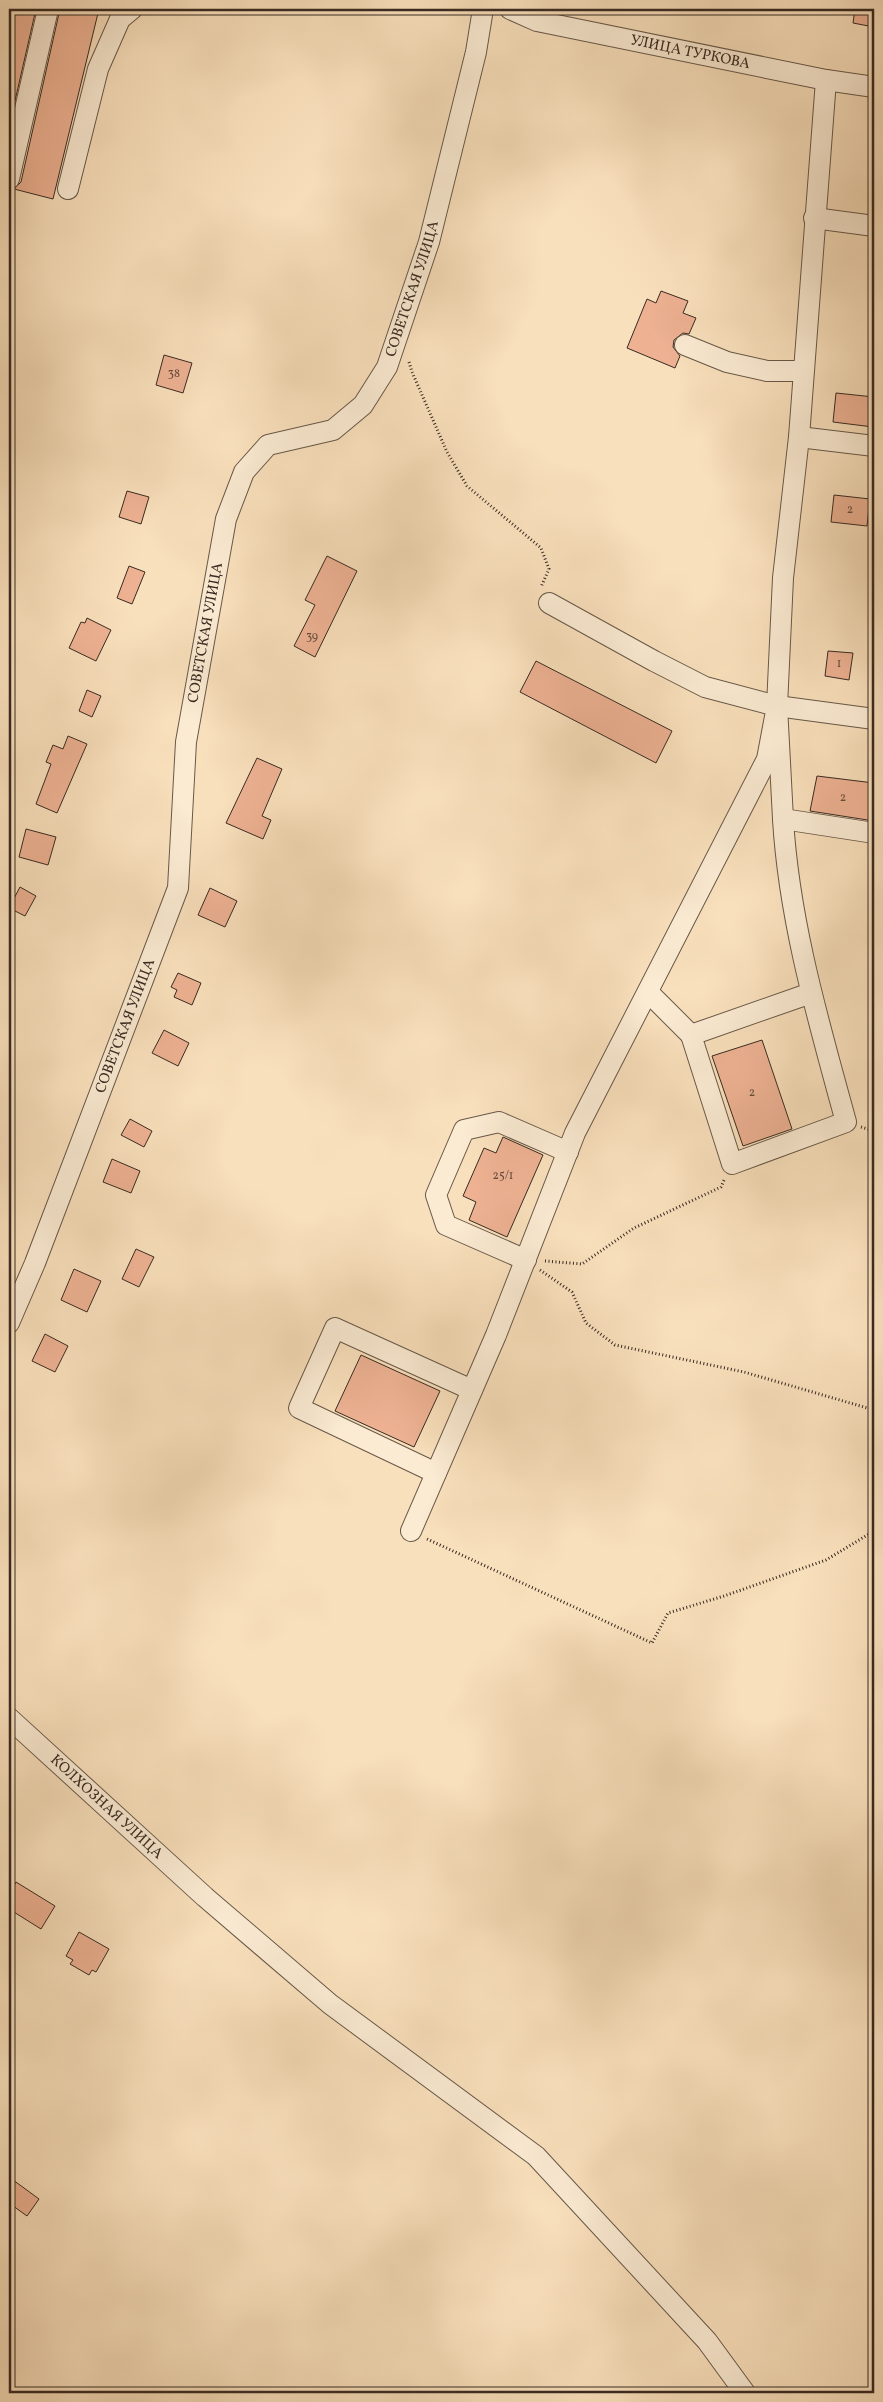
<svg xmlns="http://www.w3.org/2000/svg" width="883" height="2402" font-family="Vollkorn,serif">
<style>
.building{fill:#eeb293;stroke:#382a22}
.lines{fill:none;stroke-linecap:round;stroke-linejoin:round}
.minor-casing{stroke:#685848;stroke-width:22}
.path{stroke:#382a22;stroke-width:3;stroke-dasharray:1 2.5;stroke-linecap:butt}
.minor{stroke:#fbebd3;stroke-width:20}
.labels{text-anchor:middle;dominant-baseline:central;stroke-width:5;stroke-linejoin:round;paint-order:stroke}
.number-label{font-size:12px;fill:#664c3e}
.street-label{font-size:15px;fill:#382a22;stroke:#fbebd3}
</style>
<rect width="100%" height="100%" fill="#f9e0bc"/>
<filter id="stains"><feTurbulence type="fractalNoise" baseFrequency=".004" numOctaves="4"/><feColorMatrix values="0 0 0 0 .2 0 0 0 0 .09 0 0 0 0 .02 0 0 0 .5 -.17"/></filter>
<radialGradient id="worn" r=".72"><stop offset=".6" stop-color="#630" stop-opacity="0"/><stop offset="1" stop-color="#630" stop-opacity=".3"/></radialGradient>
<g class="building">
<path d="M9 9H36L9 127Z"/>
<path d="M60 9H99L53 199 14 189 21 182Z"/>
<path d="M855 9H874V27L853 23Z"/>
<path d="M661 291 688 301 683 313 696 318 689 334 683 333 674 340 673 347 680 356 675 368 627 348 647 299 656 303Z"/>
<path d="M164 355 192 363 183 393 156 385Z"/>
<path d="M836 393 874 397 873 427 833 422Z"/>
<path d="M127 491 149 497 141 524 119 517Z"/>
<path d="M834 495 870 499 867 526 831 522Z"/>
<path d="M327 556 357 571 315 657 294 646 315 605 305 600Z"/>
<path d="M129 566 145 572 132 604 117 598Z"/>
<path d="M87 618 111 630 96 661 69 648 81 622 85 623Z"/>
<path d="M828 651 853 653 849 680 825 676Z"/>
<path d="M536 661 672 731 656 763 520 692Z"/>
<path d="M87 690 101 696 92 717 79 711Z"/>
<path d="M68 736 87 744 57 813 36 804 51 764 46 762 53 745 63 749Z"/>
<path d="M257 758 282 769 262 816 271 820 263 839 226 823Z"/>
<path d="M817 776 874 783V821L810 811Z"/>
<path d="M26 829 56 837 48 865 19 857Z"/>
<path d="M20 887 36 896 25 916 9 908Z"/>
<path d="M210 888 237 901 225 927 198 915Z"/>
<path d="M178 973 201 983 192 1005 174 997 177 990 171 987Z"/>
<path d="M164 1030 189 1043 178 1066 152 1053Z"/>
<path d="M762 1040 792 1129 743 1146 712 1056Z"/>
<path d="M130 1119 152 1131 144 1147 121 1135Z"/>
<path d="M503 1137 543 1155 507 1237 469 1220 476 1202 463 1196 484 1148 496 1153Z"/>
<path d="M112 1159 140 1171 131 1193 103 1182Z"/>
<path d="M136 1249 154 1257 139 1287 122 1279Z"/>
<path d="M74 1269 101 1281 87 1312 61 1300Z"/>
<path d="M45 1334 68 1346 55 1372 32 1361Z"/>
<path d="M361 1355 440 1391 414 1447 335 1411Z"/>
<path d="M16 1882 55 1906 41 1929 9 1909V1895Z"/>
<path d="M79 1932 109 1949 96 1972 92 1970 89 1975 70 1964 73 1960 66 1956Z"/>
<path d="M9 2177 39 2199 27 2216 9 2203Z"/>
</g>
<g class="lines">
<g class="minor-casing">
<g id="minor">
<path id="s1" d="M510 9 537 21 826 80 874 87"/>
<path d="M826 80 799 437 783 578 777 706 783 819 874 833"/>
<path d="M9 179 48 9"/>
<path d="M68 189 98 69 120 19 132 9"/>
<path d="M814 218 874 226"/>
<path d="M685 345 727 362 767 371H803"/>
<path d="M799 437 874 446"/>
<path d="M549 603 654 661 705 687 777 706 874 719"/>
<path d="M783 819C789 922 819 1023 846 1122L732 1164 691 1035 811 993"/>
<path d="M648 992 691 1035"/>
<path d="M526 1260 446 1225 436 1195 464 1130 499 1122 568 1152"/>
<path id="s2" d="M9 1323 35 1263 178 888 186 742 226 519 244 472 268 445 333 430 363 405 387 367 429 242 476 52 483 9"/>
<path d="M436 1473 299 1408 335 1328 472 1390"/>
<path d="M411 1531 496 1335 575 1133 767 759 777 706"/>
<path id="s3" d="M9 1718 205 1897 330 2004 536 2156 707 2341 745 2393"/>
</g>
</g>
<g class="path">
<path d="M409 362 412 372 447 452 467 486 541 548 549 569 541 587"/>
<path d="M861 1127 874 1131"/>
<path d="M545 1261 582 1264 634 1228 721 1187 725 1178"/>
<path d="M540 1270 572 1292 586 1323 615 1345 744 1372 874 1410"/>
<path d="M427 1539 652 1643 668 1613 724 1596 826 1560 874 1531"/>
</g>
<use href="#minor" class="minor"/>
</g>
<g class="labels">
<g class="number-label">
<text x="174" y="374">38</text>
<text x="850" y="510">2</text>
<text x="312" y="637">39</text>
<text x="839" y="664">1</text>
<text x="843" y="798">2</text>
<text x="752" y="1093">2</text>
<text x="503" y="1176">25/1</text>
</g>
<g class="street-label">
<text stroke="none"><textPath href="#s1" startOffset="186">УЛИЦА ТУРКОВА</textPath></text>
<text stroke="none"><textPath href="#s2" startOffset="1159">СОВЕТСКАЯ УЛИЦА</textPath></text>
<text stroke="none"><textPath href="#s2" startOffset="724">СОВЕТСКАЯ УЛИЦА</textPath></text>
<text stroke="none"><textPath href="#s2" startOffset="319">СОВЕТСКАЯ УЛИЦА</textPath></text>
<text stroke="none"><textPath href="#s3" startOffset="132">КОЛХОЗНАЯ УЛИЦА</textPath></text>
</g>
</g>
<rect width="883" height="2402" fill="none" stroke="#f9e0bc" stroke-width="30"/>
<rect x="10" y="10" width="863" height="2382" fill="none" stroke="#382a22" stroke-width="2.5"/>
<rect x="15" y="15" width="853" height="2372" fill="none" stroke="#382a22"/>
<rect width="100%" height="100%" filter="url(#stains)"/>
<rect width="100%" height="100%" fill="url(#worn)"/>
</svg>
